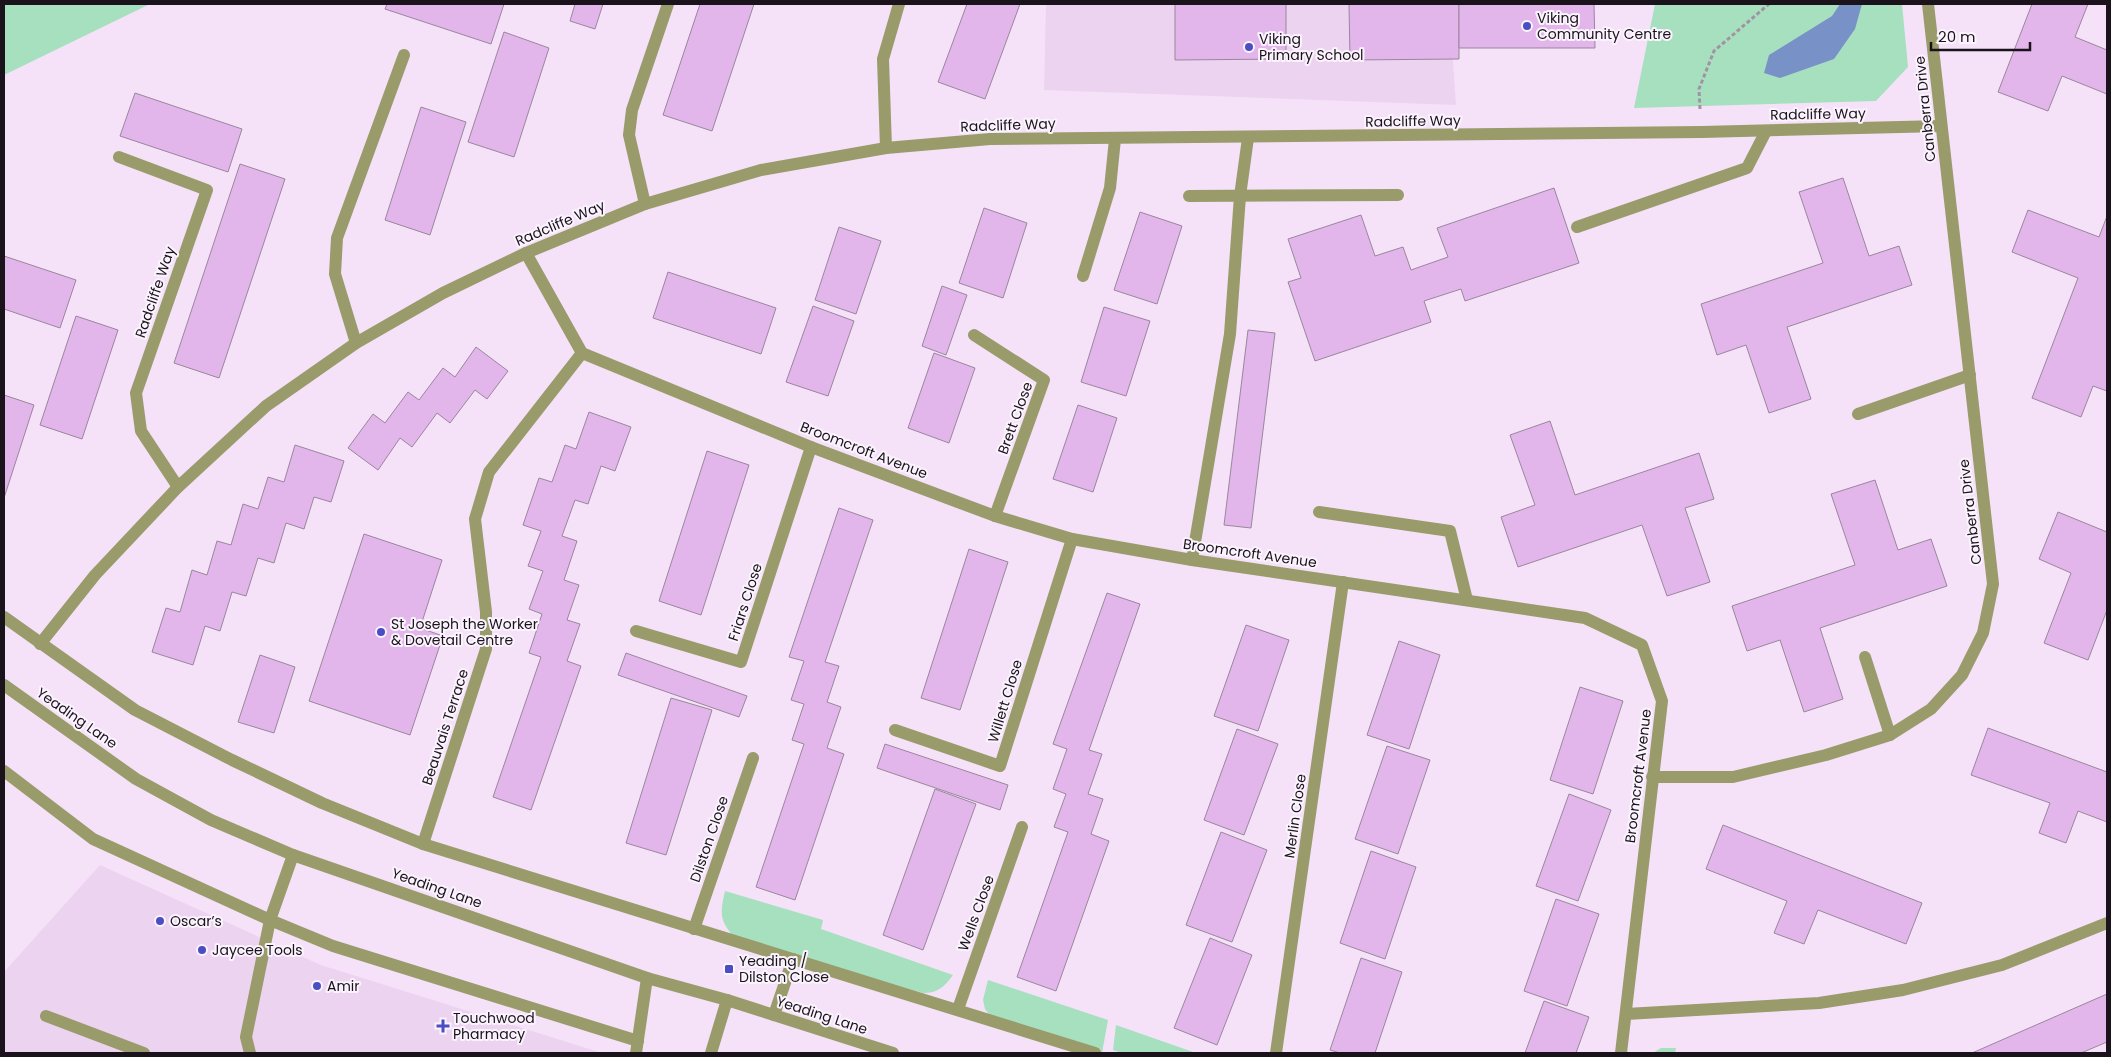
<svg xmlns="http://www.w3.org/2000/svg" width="2111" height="1057" font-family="Poppins,sans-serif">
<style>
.built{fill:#ecd4f0}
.green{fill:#a6e0be}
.water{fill:#7891c7}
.building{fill:#e2b6ea;stroke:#99879c}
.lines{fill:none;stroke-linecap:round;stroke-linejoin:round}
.path{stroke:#a293a4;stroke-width:3;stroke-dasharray:4 2.5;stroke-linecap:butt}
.minor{stroke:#999b6b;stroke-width:12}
.poi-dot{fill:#4b4dc3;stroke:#fbf3fd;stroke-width:2}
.labels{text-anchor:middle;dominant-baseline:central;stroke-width:4;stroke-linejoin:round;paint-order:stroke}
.poi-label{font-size:14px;fill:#1a131b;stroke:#fbf3fd;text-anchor:start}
.street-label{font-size:14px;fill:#1a131b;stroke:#fbf3fd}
</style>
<rect width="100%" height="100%" fill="#f5e2f8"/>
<g class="built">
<path d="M1046 4H1449L1456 105 1044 90Z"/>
<path d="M100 865 321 965 602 1053H4V972Z"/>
</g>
<g class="green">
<path d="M4 4H150L4 75Z"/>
<path d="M1655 4H1902L1908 67 1876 101 1634 108Z"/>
<path d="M725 891 823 920 821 929 953 975C944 987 938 993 923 993L735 938C719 920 720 914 725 891Z"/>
<path d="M988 980 1108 1020 1102 1053H1085L996 1024 985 1009 983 1000Z"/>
<path d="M1116 1025 1196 1053H1122L1113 1050Z"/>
<path d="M1661 1048H1676L1675 1053H1653Z"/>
</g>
<path class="water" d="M1840 4H1862L1855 29 1834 59 1780 78 1764 73 1769 55 1832 16Z"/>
<g class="building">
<path d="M387 4H504L491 44 385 9Z"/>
<path d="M575 4H603L595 29 570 21Z"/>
<path d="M700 4H754L712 131 663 115Z"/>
<path d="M967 4H1020L985 99 938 82Z"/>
<path d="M1175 4H1286V59L1175 60Z"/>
<path d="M1349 4H1459V59L1350 60Z"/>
<path d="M1459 4H1594L1595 48H1459Z"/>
<path d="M2032 4H2088L2075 37 2107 50V94L2062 76 2048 111 1998 92Z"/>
<path d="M504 32 549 48 514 157 468 142Z"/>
<path d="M135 93 242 129 228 172 120 136Z"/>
<path d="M421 107 466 122 430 235 385 220Z"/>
<path d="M240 164 285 179 219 378 174 363Z"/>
<path d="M1843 178 1869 256 1899 246 1912 285 1787 327 1811 399 1769 413 1746 345 1717 355 1701 304 1823 263 1799 192Z"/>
<path d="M1554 188 1579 263 1465 301 1461 289 1424 301 1431 322 1315 361 1288 282 1301 278 1288 239 1361 215 1375 256 1403 247 1411 270 1448 257 1437 228Z"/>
<path d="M984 208 1027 223 1003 298 959 283Z"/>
<path d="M2028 210 2099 237 2107 216V391L2093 386 2081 417 2032 398 2078 278 2012 252Z"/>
<path d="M1140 212 1182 226 1157 304 1114 290Z"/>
<path d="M839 227 881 241 856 314 815 300Z"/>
<path d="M4 256 76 280 60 328 4 309Z"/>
<path d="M668 272 776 308 761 354 653 318Z"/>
<path d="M942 286 967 295 946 355 922 346Z"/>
<path d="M813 306 854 321 828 396 786 382Z"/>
<path d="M1104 307 1150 321 1126 396 1081 382Z"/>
<path d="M76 316 118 330 82 439 40 425Z"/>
<path d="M1248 330 1275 333 1251 528 1224 525Z"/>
<path d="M476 347 508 371 487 399 475 390 450 423 437 413 412 447 400 438 378 470 348 448 373 414 385 423 408 392 419 400 443 368 455 377Z"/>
<path d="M934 353 975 368 949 443 908 428Z"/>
<path d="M4 395 34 405 4 498Z"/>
<path d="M1078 405 1117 418 1093 492 1053 479Z"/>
<path d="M589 412 631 427 615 471 601 466 588 504 575 500 562 536 577 541 564 580 579 585 567 620 580 624 567 661 581 666 531 810 493 797 541 657 529 653 542 614 529 609 543 571 528 566 541 531 523 525 539 478 552 482 565 445 576 449Z"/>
<path d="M1550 421 1575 495 1699 453 1714 499 1685 508 1710 582 1667 596 1642 525 1518 567 1501 517 1535 505 1510 435Z"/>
<path d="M295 445 344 461 331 502 314 497 304 529 286 523 274 563 258 558 246 596 232 592 220 631 205 626 193 665 152 652 166 608 180 612 192 570 207 575 217 541 231 545 243 504 258 509 268 477 284 482Z"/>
<path d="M707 451 749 465 701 615 659 601Z"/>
<path d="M1875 480 1898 550 1931 539 1947 586 1820 628 1843 699 1804 712 1780 640 1747 651 1732 606 1855 565 1831 494Z"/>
<path d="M839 508 873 520 825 662 839 666 827 702 841 707 827 748 844 754 795 900 756 887 804 744 792 740 804 704 791 700 804 661 789 657Z"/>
<path d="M2058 512 2107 532V610L2088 660 2044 643 2071 573 2039 559Z"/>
<path d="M364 534 442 560 420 628 443 636 410 735 309 701Z"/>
<path d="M969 549 1008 562 960 710 921 698Z"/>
<path d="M1107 593 1140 604 1089 750 1102 754 1088 794 1103 799 1091 834 1109 841 1056 991 1017 977 1068 832 1054 827 1066 794 1053 789 1067 749 1053 744Z"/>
<path d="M1246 625 1289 640 1258 731 1214 716Z"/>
<path d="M1399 641 1440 655 1409 749 1367 735Z"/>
<path d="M626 653 747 696 739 717 618 675Z"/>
<path d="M260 655 295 667 274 733 238 722Z"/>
<path d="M1580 687 1623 701 1593 794 1550 780Z"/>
<path d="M671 698 712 710 666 855 626 843Z"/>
<path d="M1988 728 2107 772V822L2078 811 2066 843 2039 833 2050 803 1971 775Z"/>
<path d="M1237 729 1278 744 1244 835 1204 820Z"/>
<path d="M885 744 1008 785 1000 810 877 768Z"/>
<path d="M1387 746 1430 760 1398 854 1355 839Z"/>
<path d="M935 789 976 804 923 950 883 935Z"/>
<path d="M1569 794 1611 810 1578 901 1536 886Z"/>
<path d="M1723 825 1922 903 1906 944 1818 910 1804 944 1774 933 1787 901 1706 869Z"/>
<path d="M1221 832 1267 850 1232 942 1186 925Z"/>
<path d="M1371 851 1416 867 1385 959 1340 943Z"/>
<path d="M1556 899 1599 914 1567 1006 1524 991Z"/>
<path d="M1210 938 1252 955 1217 1045 1174 1028Z"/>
<path d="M1361 958 1402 972 1375 1053H1340L1330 1050Z"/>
<path d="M2107 994V1042L2081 1053H1972Z"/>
<path d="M1544 1001 1589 1017 1576 1053H1525Z"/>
</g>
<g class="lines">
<path class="path" d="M1700 109 1699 89 1714 51 1769 4"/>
<g class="minor">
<path d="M886 148 883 59 899 4"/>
<path d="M119 157 207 190 136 393 141 431 178 487"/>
<path d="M1189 196 1398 195"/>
<path d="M645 204 629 135 632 110 668 4"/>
<path d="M1577 227 1747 168 1766 131"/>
<path d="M526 253 582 353 811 447 995 516 1072 539 1192 560 1585 618 1642 645 1662 701 1621 1053"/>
<path d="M1083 276 1110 188 1115 139"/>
<path d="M974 335 1044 380 995 516"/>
<path d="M356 343 335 274 337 238 404 55"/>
<path d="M1858 414 1970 375"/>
<path d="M1319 512 1450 531 1467 600"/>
<path d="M1192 560 1230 334 1240 196 1248 138"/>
<path d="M4 617 135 710 232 760 322 803 423 844 1095 1053"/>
<path d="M636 631 741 662 811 447"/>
<path d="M40 644 95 575 178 487 266 406 356 343 443 293 526 253 645 204 761 170 886 148 990 139 1702 132 1941 126"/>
<path d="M1865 657 1890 735"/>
<path d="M4 685 136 779 211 820 293 855 647 978 727 1000 893 1053"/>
<path d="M895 730 1000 766 1072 539"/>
<path d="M4 771 93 839 270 920 333 946 638 1041"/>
<path d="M1652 777H1733L1826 755 1890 735 1931 709 1962 675 1983 633 1993 584 1928 4"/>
<path d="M423 844 486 649V612L475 519 489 472 582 353"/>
<path d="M694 929 753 758"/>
<path d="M958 1009 1022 827"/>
<path d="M1626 1014 1819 1003 1903 990 2002 965 2107 923"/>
<path d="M774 1015 793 959"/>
<path d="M46 1016 144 1053"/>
<path d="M250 1053 246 1037 270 920 293 855"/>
<path d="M636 1053 647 978"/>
<path d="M711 1053 727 1000"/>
<path d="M1276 1053 1343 582"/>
</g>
</g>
<g class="poi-dot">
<circle cx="1527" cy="26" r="5"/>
<circle cx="1249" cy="47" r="5"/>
<circle cx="381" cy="632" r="5"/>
<circle cx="160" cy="921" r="5"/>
<circle cx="202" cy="950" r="5"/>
<rect x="724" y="964" width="10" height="10" rx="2.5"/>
<circle cx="317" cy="986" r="5"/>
<path d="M440.5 1018.5h5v5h5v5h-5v5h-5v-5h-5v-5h5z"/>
</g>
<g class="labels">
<g class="poi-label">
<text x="1537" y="18">Viking<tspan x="1537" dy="16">Community Centre</tspan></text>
<text x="1259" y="39">Viking<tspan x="1259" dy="16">Primary School</tspan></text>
<text x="391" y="624">St Joseph the Worker<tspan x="391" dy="16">&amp; Dovetail Centre</tspan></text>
<text x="170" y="921">Oscar’s</text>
<text x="212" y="950">Jaycee Tools</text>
<text x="739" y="961">Yeading /<tspan x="739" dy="16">Dilston Close</tspan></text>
<text x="327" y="986">Amir</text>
<text x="453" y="1018">Touchwood<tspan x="453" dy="16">Pharmacy</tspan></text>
</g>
<g class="street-label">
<text transform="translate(1925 109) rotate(-96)">Canberra Drive</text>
<text transform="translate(1818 114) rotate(-1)">Radcliffe Way</text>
<text transform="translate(1413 121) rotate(-1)">Radcliffe Way</text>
<text transform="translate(1008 125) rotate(-2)">Radcliffe Way</text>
<text transform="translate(560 223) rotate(-23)">Radcliffe Way</text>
<text transform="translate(155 292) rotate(-71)">Radcliffe Way</text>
<text transform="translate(1015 418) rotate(-70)">Brett Close</text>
<text transform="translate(864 450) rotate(21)">Broomcroft Avenue</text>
<text transform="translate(1970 512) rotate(-97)">Canberra Drive</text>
<text transform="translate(1250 553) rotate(8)">Broomcroft Avenue</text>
<text transform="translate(745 602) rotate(-72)">Friars Close</text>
<text transform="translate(1005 701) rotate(-73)">Willett Close</text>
<text transform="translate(77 718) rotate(35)">Yeading Lane</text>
<text transform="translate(445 727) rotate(-72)">Beauvais Terrace</text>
<text transform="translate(1638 776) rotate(-83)">Broomcroft Avenue</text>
<text transform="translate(1295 816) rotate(-82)">Merlin Close</text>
<text transform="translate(709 839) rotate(-71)">Dilston Close</text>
<text transform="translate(437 888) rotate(19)">Yeading Lane</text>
<text transform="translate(976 913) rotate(-70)">Wells Close</text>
<text transform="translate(822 1015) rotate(18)">Yeading Lane</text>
</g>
</g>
<rect width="2111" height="1057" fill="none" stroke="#1a131b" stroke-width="10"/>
<path d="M1931 42v8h99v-8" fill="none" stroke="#1a131b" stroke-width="2.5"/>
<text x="1938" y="42" font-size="15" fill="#1a131b" stroke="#fbf3fd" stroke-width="4" paint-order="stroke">20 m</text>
</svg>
